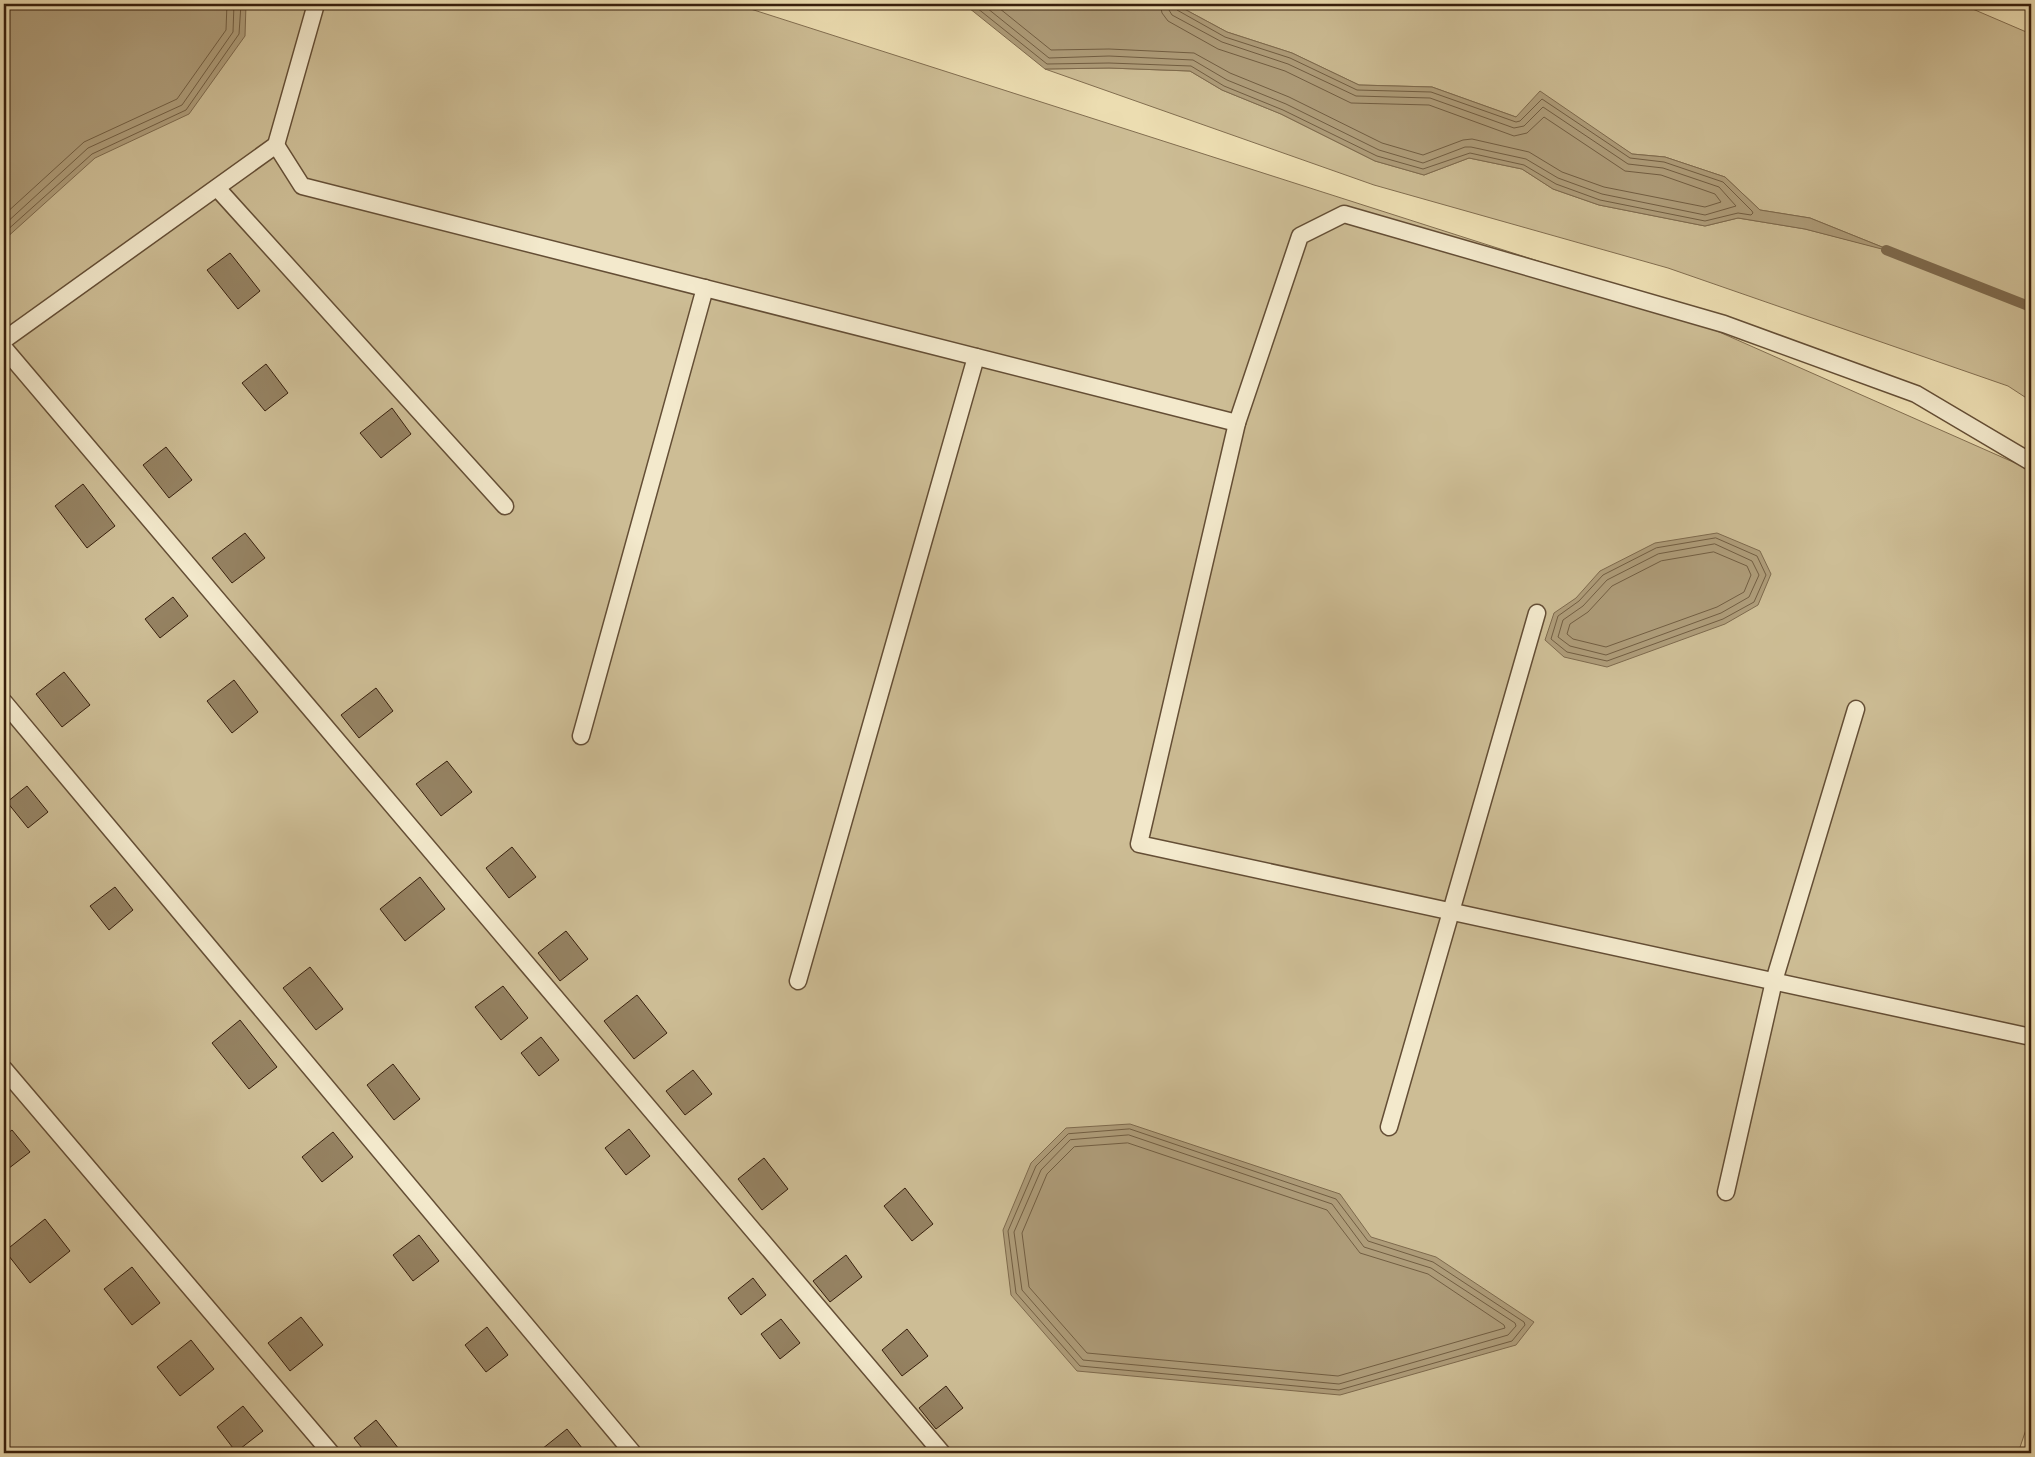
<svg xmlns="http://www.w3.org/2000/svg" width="2035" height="1457" font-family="'Gentium Book Plus',serif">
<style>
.green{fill:#cdbd95;stroke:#826e50}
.water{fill:#ae9c79;stroke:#7e6a4d}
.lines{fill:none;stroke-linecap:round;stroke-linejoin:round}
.shore{stroke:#725e42;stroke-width:1}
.stream{stroke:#7e6a4d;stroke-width:10}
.building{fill:#958262;stroke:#371f0c}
.service-casing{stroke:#644e35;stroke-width:19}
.service{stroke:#f3e9cc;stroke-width:16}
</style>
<rect width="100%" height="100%" fill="#ecddb1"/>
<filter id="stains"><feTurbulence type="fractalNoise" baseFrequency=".004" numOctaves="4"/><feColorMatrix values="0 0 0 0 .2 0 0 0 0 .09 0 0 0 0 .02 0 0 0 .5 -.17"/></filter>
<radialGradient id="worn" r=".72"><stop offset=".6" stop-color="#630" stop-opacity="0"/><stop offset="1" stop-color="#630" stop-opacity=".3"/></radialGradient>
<g class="green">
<path d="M5 4H735L1613 285 2031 470V1415L2018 1453H4Z"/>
<path d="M1175 4H1961L2031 34V401L2008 386 1668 268 1374 185 1045 69 1109 68 1190 71 1222 90 1281 114 1375 161 1424 175 1469 158 1522 169 1553 189 1599 205 1705 226 1738 218 1805 229 1892 251 1810 218 1760 210 1725 177 1665 157 1632 154 1587 125 1516 117 1432 87 1359 85 1292 53 1227 32Z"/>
</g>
<g class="water">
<path d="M4 4H246L245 36 189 114 95 158 4 240Z"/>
<path d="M951 4H1175L1227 32 1292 53 1359 85 1432 87 1516 117 1540 91 1632 154 1665 157 1725 177 1760 210 1810 218 1897 253 1805 229 1738 218 1705 226 1599 205 1553 189 1522 169 1469 158 1424 175 1375 161 1281 114 1222 90 1190 71 1109 68 1045 69 969 8Z"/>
<path d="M1717 533 1760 551 1771 574 1758 605 1725 624 1607 667 1564 657 1545 640 1554 613 1576 598 1600 571 1655 543Z"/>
<path d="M1130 1124 1340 1194 1371 1237 1436 1257 1534 1322 1516 1345 1340 1395 1077 1371 1011 1295 1003 1230 1031 1163 1066 1128Z"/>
</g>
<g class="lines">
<g class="shore">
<path d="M972 4 1047 64 1109 63 1191 66 1224 86 1283 110 1377 156 1423 169 1470 153 1524 165 1556 184 1600 200 1705 221 1738 213 1751 215 1753 213 1752 211 1723 182 1664 162 1630 158 1542 99 1520 121 1516 122 1431 92 1357 90 1290 58 1225 37 1177 10 1174 4"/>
<path d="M982 4 1049 58 1109 56 1193 60 1227 80 1286 104 1379 150 1423 163 1465 147H1471L1526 159 1558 178 1602 194 1705 215 1736 206 1719 187 1663 168 1628 164 1543 107 1524 126 1514 128 1430 98 1356 96 1288 64 1222 42 1172 15 1169 10 1168 4"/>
<path d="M994 4 1051 50 1109 49 1194 53 1230 73 1289 97 1382 143 1423 155 1463 140 1472 139 1529 152 1562 172 1604 187 1705 207 1721 202 1715 194 1661 175 1625 171 1544 117 1527 133 1514 136 1429 105 1351 103 1285 71 1218 49 1168 21 1162 13 1160 4"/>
<path d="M4 215 84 142 177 99 226 30 227 4"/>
<path d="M4 225 88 148 182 105 233 32 234 4"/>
<path d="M4 233 92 154 186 110 239 34 241 4"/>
<path d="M1716 538 1757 556 1766 575 1754 602 1723 619 1607 661 1567 652 1551 639 1558 616 1579 601 1603 575 1656 548Z"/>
<path d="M1715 544 1752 561 1759 575 1749 597 1721 613 1606 655 1570 646 1558 637 1563 620 1583 606 1607 580 1658 554Z"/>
<path d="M1714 552 1747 566 1751 575 1744 592 1717 607 1606 647 1573 639 1567 634 1570 624 1588 612 1612 586 1661 561Z"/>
<path d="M1130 1129 1336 1199 1368 1241 1433 1262 1524 1322 1525 1325 1512 1341 1339 1390 1080 1366 1016 1293 1008 1231 1036 1166 1068 1134Z"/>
<path d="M1129 1135 1332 1204 1364 1247 1431 1268 1515 1323 1516 1326 1508 1335 1339 1384 1083 1360 1022 1290 1014 1232 1041 1170 1070 1140Z"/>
<path d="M1128 1143 1327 1210 1360 1253 1428 1274 1504 1325 1505 1328 1338 1376 1087 1353 1029 1287 1022 1233 1047 1174 1074 1147Z"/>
</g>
<path class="stream" d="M1886 250 2031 307"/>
</g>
<g class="building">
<path d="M230 253 260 291 238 309 207 270Z"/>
<path d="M266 364 288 393 265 411 242 383Z"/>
<path d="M392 408 411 434 381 458 360 433Z"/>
<path d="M166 447 192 480 169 498 143 465Z"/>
<path d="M83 484 115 526 87 548 55 506Z"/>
<path d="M245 533 265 558 232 583 212 558Z"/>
<path d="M173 597 188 616 160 638 145 619Z"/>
<path d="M64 672 90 705 62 727 36 694Z"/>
<path d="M234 680 258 712 232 733 207 701Z"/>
<path d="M376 688 393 711 359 738 341 715Z"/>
<path d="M447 761 472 792 441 816 416 784Z"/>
<path d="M27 786 48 812 28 828 7 802Z"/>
<path d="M512 847 536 877 509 898 486 868Z"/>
<path d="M420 877 445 909 405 941 380 909Z"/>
<path d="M115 887 133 910 109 930 90 906Z"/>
<path d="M566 931 588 959 560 981 538 953Z"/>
<path d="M310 967 343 1009 316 1030 283 988Z"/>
<path d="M503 986 528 1018 501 1040 475 1007Z"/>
<path d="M637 995 667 1033 634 1059 604 1021Z"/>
<path d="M240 1020 277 1067 249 1089 212 1043Z"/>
<path d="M541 1037 559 1060 539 1076 521 1053Z"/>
<path d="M393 1064 420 1099 394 1120 367 1085Z"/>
<path d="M693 1070 712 1094 685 1115 666 1091Z"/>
<path d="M629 1129 650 1156 626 1175 605 1148Z"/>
<path d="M12 1130 30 1152 4 1172V1136Z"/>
<path d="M333 1132 353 1157 322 1182 302 1157Z"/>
<path d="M764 1158 788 1189 762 1210 738 1179Z"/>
<path d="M905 1188 933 1224 912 1241 884 1206Z"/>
<path d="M45 1219 70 1251 30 1283 5 1251Z"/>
<path d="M419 1235 439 1261 413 1281 393 1255Z"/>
<path d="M846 1255 862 1277 830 1302 813 1281Z"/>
<path d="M132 1267 160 1303 132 1325 104 1289Z"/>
<path d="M753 1278 766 1295 741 1315 728 1298Z"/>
<path d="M301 1317 323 1345 290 1371 268 1343Z"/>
<path d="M781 1319 800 1343 780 1359 761 1334Z"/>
<path d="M487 1327 508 1355 486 1372 465 1345Z"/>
<path d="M907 1329 928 1356 902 1376 882 1350Z"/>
<path d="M191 1340 214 1369 180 1396 157 1367Z"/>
<path d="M946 1386 963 1408 936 1429 919 1408Z"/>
<path d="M243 1406 263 1431 236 1452 217 1427Z"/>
<path d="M376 1420 399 1449 394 1453H366L354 1438Z"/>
<path d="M567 1429 586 1453H545L542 1449Z"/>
</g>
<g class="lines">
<g class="service-casing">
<g id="service">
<path d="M276 145 302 186 1237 423"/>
<path d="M217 188 505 506"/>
<path d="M4 340 276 145 316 4"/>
<path d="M4 348 942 1453"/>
<path d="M2031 462 1916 394 1724 324 1344 214 1300 236 1237 423 1139 844 2031 1037"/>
<path d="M4 702 633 1453"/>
<path d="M581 736 705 288"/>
<path d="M798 981 976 357"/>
<path d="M4 1069 331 1453"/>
<path d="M1389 1127 1537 613"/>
<path d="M1726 1192 1774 981 1856 709"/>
</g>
</g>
<use href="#service" class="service"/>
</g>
<rect width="2035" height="1457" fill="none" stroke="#ecddb1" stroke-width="20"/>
<rect x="5" y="5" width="2025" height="1447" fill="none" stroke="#371f0c" stroke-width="2.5"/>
<rect x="10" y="10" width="2015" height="1437" fill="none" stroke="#371f0c"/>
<rect width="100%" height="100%" filter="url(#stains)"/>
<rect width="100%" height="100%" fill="url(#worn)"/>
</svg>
